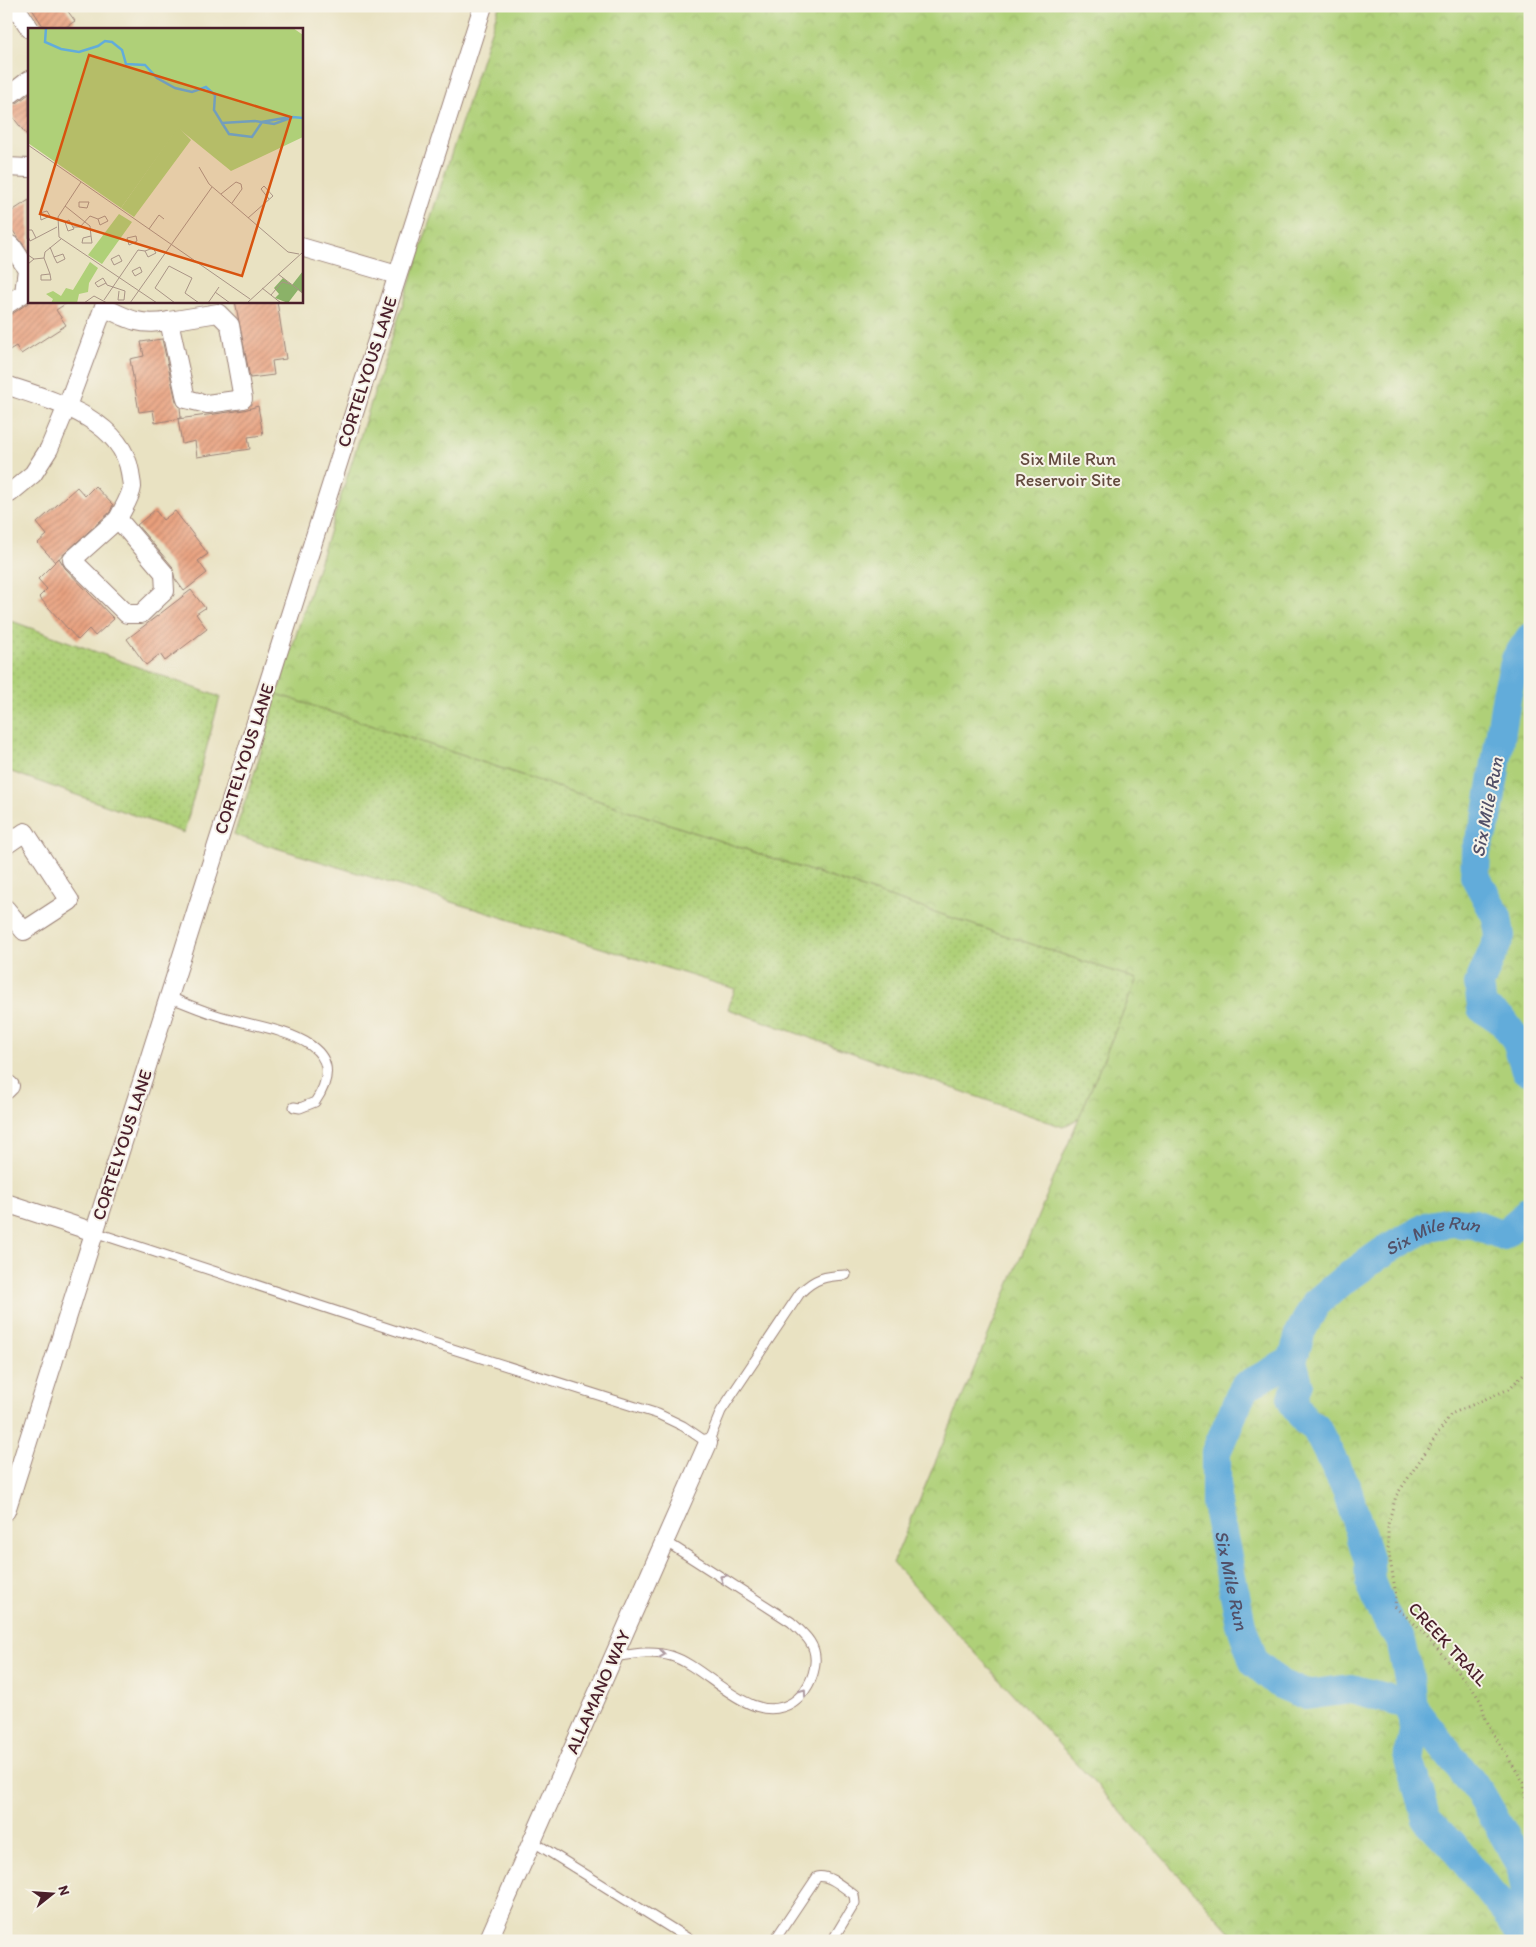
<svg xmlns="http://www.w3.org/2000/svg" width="1536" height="1947" font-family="Itim,sans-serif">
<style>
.grass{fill:url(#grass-dots);stroke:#7c7852}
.park{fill:url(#park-crowns);stroke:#7c7852}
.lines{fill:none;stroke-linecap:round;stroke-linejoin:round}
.river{stroke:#62acda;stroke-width:30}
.building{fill:url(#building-hatch)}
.lane-casing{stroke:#9a8076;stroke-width:11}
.street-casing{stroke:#9a8076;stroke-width:20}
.path{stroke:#9a8076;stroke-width:3;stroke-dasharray:1 4;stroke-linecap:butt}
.lane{stroke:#fff;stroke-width:9}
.street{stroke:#fff;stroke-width:18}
.oneway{stroke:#ae9aa0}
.labels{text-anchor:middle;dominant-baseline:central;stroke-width:4;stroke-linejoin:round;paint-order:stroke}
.street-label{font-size:18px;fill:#4a1f2b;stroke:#f7f3e8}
.park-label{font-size:18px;fill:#634b3e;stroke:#f7f3e8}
.water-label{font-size:19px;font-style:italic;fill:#525068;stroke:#f7f3e8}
.inset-river{fill:none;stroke:#62acda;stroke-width:2.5}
.inset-road{fill:none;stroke:#a99486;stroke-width:1}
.view{fill:#d8530f;fill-opacity:0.15;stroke:#d8530f;stroke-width:2.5}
.inset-edge{fill:none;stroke:#4a1f2b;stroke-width:2.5}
</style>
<defs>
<pattern id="grass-dots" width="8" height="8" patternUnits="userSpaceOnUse" patternTransform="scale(1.25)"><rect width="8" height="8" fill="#afd078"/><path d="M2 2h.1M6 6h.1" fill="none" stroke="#98b268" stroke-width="1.8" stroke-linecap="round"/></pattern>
<pattern id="park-crowns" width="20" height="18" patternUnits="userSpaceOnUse" patternTransform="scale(1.25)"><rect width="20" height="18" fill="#afd078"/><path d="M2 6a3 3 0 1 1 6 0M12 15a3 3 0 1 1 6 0" fill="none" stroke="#98b268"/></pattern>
<pattern id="building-hatch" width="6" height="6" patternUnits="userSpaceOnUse" patternTransform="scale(1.25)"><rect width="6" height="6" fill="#e89f7c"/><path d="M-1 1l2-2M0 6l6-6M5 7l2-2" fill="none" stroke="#be8166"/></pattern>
</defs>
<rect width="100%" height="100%" fill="#f7f3e8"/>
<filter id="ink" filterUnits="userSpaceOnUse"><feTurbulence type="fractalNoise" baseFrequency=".02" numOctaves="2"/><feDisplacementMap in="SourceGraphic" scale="10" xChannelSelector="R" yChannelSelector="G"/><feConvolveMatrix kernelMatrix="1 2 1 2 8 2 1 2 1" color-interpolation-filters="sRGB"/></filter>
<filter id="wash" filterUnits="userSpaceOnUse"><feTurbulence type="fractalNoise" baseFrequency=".0096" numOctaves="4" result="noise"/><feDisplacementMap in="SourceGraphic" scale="20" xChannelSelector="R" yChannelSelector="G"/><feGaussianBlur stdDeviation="1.12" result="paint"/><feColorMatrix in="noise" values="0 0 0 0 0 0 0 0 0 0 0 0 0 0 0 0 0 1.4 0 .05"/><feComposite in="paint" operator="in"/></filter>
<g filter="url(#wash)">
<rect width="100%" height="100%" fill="#e9e2c2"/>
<g class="grass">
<path d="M6 619 220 697 184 833 6 770Z"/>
<path d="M277 694 1137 979 1079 1118 1063 1127 728 1009 735 989 234 835 257 765Z"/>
</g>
<path class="park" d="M499 6H1530V1941H1239L893 1563 1137 979 277 694Z"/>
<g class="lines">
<g class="river">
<path d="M1530 638 1516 659 1507 694 1487 819 1476 851 1475 876 1497 917 1500 936 1479 984 1482 1008 1503 1021 1517 1041 1526 1070H1530"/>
<path id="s1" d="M1292 1361 1244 1387 1216 1452V1504L1241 1624 1254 1662 1280 1684 1306 1695 1351 1689 1411 1705 1480 1793 1521 1864 1530 1915"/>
<path id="s2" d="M1524 1941 1512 1919 1451 1844 1427 1819 1409 1760 1414 1731 1409 1678 1401 1641 1380 1606 1370 1581 1369 1561 1347 1490 1316 1428 1305 1420 1292 1401 1298 1383 1292 1361 1301 1331 1316 1303 1341 1282 1383 1252 1429 1226 1452 1222 1474 1224 1503 1235 1523 1218 1530 1210"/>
</g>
</g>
<g id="blocks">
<g class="building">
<path d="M30 6H64L75 21 63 29H45Z"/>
<path d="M29 94V138L6 108 9 104 17 103Z"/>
<path d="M29 200V252L6 222V215Z"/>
<path d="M31 301H70L56 310 66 325 21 354 16 346 6 352V316L12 314Z"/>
<path d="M235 301H277L286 359 272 361 274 375 250 378Z"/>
<path d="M162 339 176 401 180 407 181 418 155 423 153 410 139 412 130 359 144 356 141 342Z"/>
<path d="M258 406 263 435 248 437 250 449 197 457 195 441 182 444 178 419 244 410Z"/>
<path d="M95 486 113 505 110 512 55 562 38 543 47 535 37 523 77 487 85 496Z"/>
<path d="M155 510 163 520 175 511 208 554 198 561 207 573 184 591 175 579 172 566 137 525Z"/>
<path d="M59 558 65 568 114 619 95 636 89 629 78 640 39 597 47 589 38 579Z"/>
<path d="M191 590 205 608 196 614 207 629 165 661 160 654 146 665 127 639Z"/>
</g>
</g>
</g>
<g filter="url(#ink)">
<use href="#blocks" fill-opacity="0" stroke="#9a8076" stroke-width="1"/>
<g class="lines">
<g class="lane-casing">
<g id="lane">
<path d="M169 997C187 1004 205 1012 223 1017 264 1029 359 1037 315 1102L300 1108 294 1107"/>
<path d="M94 1232 418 1338 658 1414 683 1426 708 1443 721 1411 800 1293C815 1278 825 1276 846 1275"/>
<path d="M614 1657C633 1654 652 1650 671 1656 708 1667 752 1729 793 1702 805 1694 814 1678 815 1663 817 1644 804 1634 791 1622L665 1541"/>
<path d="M532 1841 692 1941"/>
<path d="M774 1941 817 1877C829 1874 844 1888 854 1895L855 1903 832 1941"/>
</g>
</g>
<g class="street-casing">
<g id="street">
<path d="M15 6 30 29"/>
<path d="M6 88 11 94 29 80"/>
<path d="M6 167 29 168"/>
<path d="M6 243 12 246 27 269 24 293 6 305"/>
<path d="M301 247 397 275"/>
<path d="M104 307C129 320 141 326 169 321"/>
<path d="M218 313 230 325 243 399 207 404 186 399 169 321Z"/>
<path d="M6 385C50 400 121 418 130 472 130 476 132 482 132 487 131 497 122 510 118 519"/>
<path d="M6 494 10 493 33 474 49 449 67 406 106 301"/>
<path d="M118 519 164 573 165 591 141 614H127L72 560Z"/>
<path d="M6 845 25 832 70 901 24 931 6 909"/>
<path d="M6 1083 10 1086 6 1090"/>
<path d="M6 1203 94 1232"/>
<path d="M6 1511 483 6"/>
<path d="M488 1941 708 1443"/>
</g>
</g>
<path class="path" d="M1530 1367 1509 1389 1451 1414 1396 1496 1388 1524V1547L1396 1595 1395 1607 1415 1624 1472 1688 1481 1702 1486 1719 1494 1735 1524 1783 1526 1806 1530 1811"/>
<use href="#lane" class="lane"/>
<use href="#street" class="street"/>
</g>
<defs><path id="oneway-chevron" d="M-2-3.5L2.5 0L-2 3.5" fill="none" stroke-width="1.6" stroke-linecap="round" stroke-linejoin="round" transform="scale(1.25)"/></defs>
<g class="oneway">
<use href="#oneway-chevron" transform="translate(723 1578) rotate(-148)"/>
<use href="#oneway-chevron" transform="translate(662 1654) rotate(8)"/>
<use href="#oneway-chevron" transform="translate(803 1692) rotate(-54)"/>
</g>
</g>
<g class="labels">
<g class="street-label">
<text transform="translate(367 372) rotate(-72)">CORTELYOUS LANE</text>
<text transform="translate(244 759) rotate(-72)">CORTELYOUS LANE</text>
<text transform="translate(122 1145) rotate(-72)">CORTELYOUS LANE</text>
<text transform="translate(1448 1644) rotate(47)">CREEK TRAIL</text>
<text transform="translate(598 1692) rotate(-66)">ALLAMANO WAY</text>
</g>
<g class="park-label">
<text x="1068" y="459">Six Mile Run<tspan x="1068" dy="21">Reservoir Site</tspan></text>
</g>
<g class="water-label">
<text transform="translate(1487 807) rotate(-79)">Six Mile Run</text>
<text stroke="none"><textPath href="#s2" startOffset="850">Six Mile Run</textPath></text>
<text stroke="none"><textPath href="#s1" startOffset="255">Six Mile Run</textPath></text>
</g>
</g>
<g transform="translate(28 28)">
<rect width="275" height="275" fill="#e9e2c2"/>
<path d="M150 99 163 112 106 189 93 180ZM91 186 104 194 74 236 60 227ZM62 234 70 240 61 255 60 264 51 266 49 275H23L25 271 18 266 25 263 33 268 38 260 45 262Z" fill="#afd078"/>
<path d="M275 243V266L270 262 260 275 247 270 251 266 246 260 255 250 264 257Z" fill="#8bb268"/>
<path d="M0 0H265L275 7V109L203 143 150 100 93 180 0 115Z" fill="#afd078"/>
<path class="inset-river" d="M18 0 17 14 33 21 51 24 70 18 77 13 84 14 94 22 98 36 117 37 129 50 147 60 164 64 178 59 187 67 186 82 194 95 227 93 246 96 265 89 275 90M194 95 201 106 224 109 234 94 262 89"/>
<path class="inset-road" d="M0 117 222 271M171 139 181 156 260 224 271 226M53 154 30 189 31 209 129 275M193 166 208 154 213 156 214 161 204 175M51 174H61L59 180 51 179ZM37 178 62 198 63 208M19 183 22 188 13 192 12 185ZM77 188 80 193 72 197 70 191ZM220 190 245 168 236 158 233 161 241 171M41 192 46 201 40 203 37 194ZM45 199H52L62 188 70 191M121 201 131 187 136 191M0 202H4L8 210 2 213 0 208M63 208 64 215H54L55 210ZM108 208 109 213 101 217 99 210ZM8 210 29 199M22 219 26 229 35 226 37 231 29 235 26 229M125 220 128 225 120 229 117 223ZM0 227 6 231 0 236M91 227 94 233 86 237 83 231ZM16 230 22 246 13 247V252H23L22 246M6 231 16 230 17 224 33 211M112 239 114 244 107 248 104 243ZM250 246 275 265M78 255 70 259 67 255 75 250 78 255 79 257 97 263 96 272H90L91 263M234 260 253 275M187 264 202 275M243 267 254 254 262 256M76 272 110 222 117 223M56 275 66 268 79 275M102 275 184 159M147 275 127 260 141 238 164 250 157 265 171 275M180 275 191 259M219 275 275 224"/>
<path class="view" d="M61 27 263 89 214 248 12 186Z"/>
<rect width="275" height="275" class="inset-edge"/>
</g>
<rect width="1536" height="1947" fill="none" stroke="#f7f3e8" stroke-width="25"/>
<g transform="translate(52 1894) rotate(73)" stroke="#f7f3e8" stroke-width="4" paint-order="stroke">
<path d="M0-4L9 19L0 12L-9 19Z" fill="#4a1f2b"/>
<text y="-8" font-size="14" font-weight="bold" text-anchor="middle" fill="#4a1f2b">N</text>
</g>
</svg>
